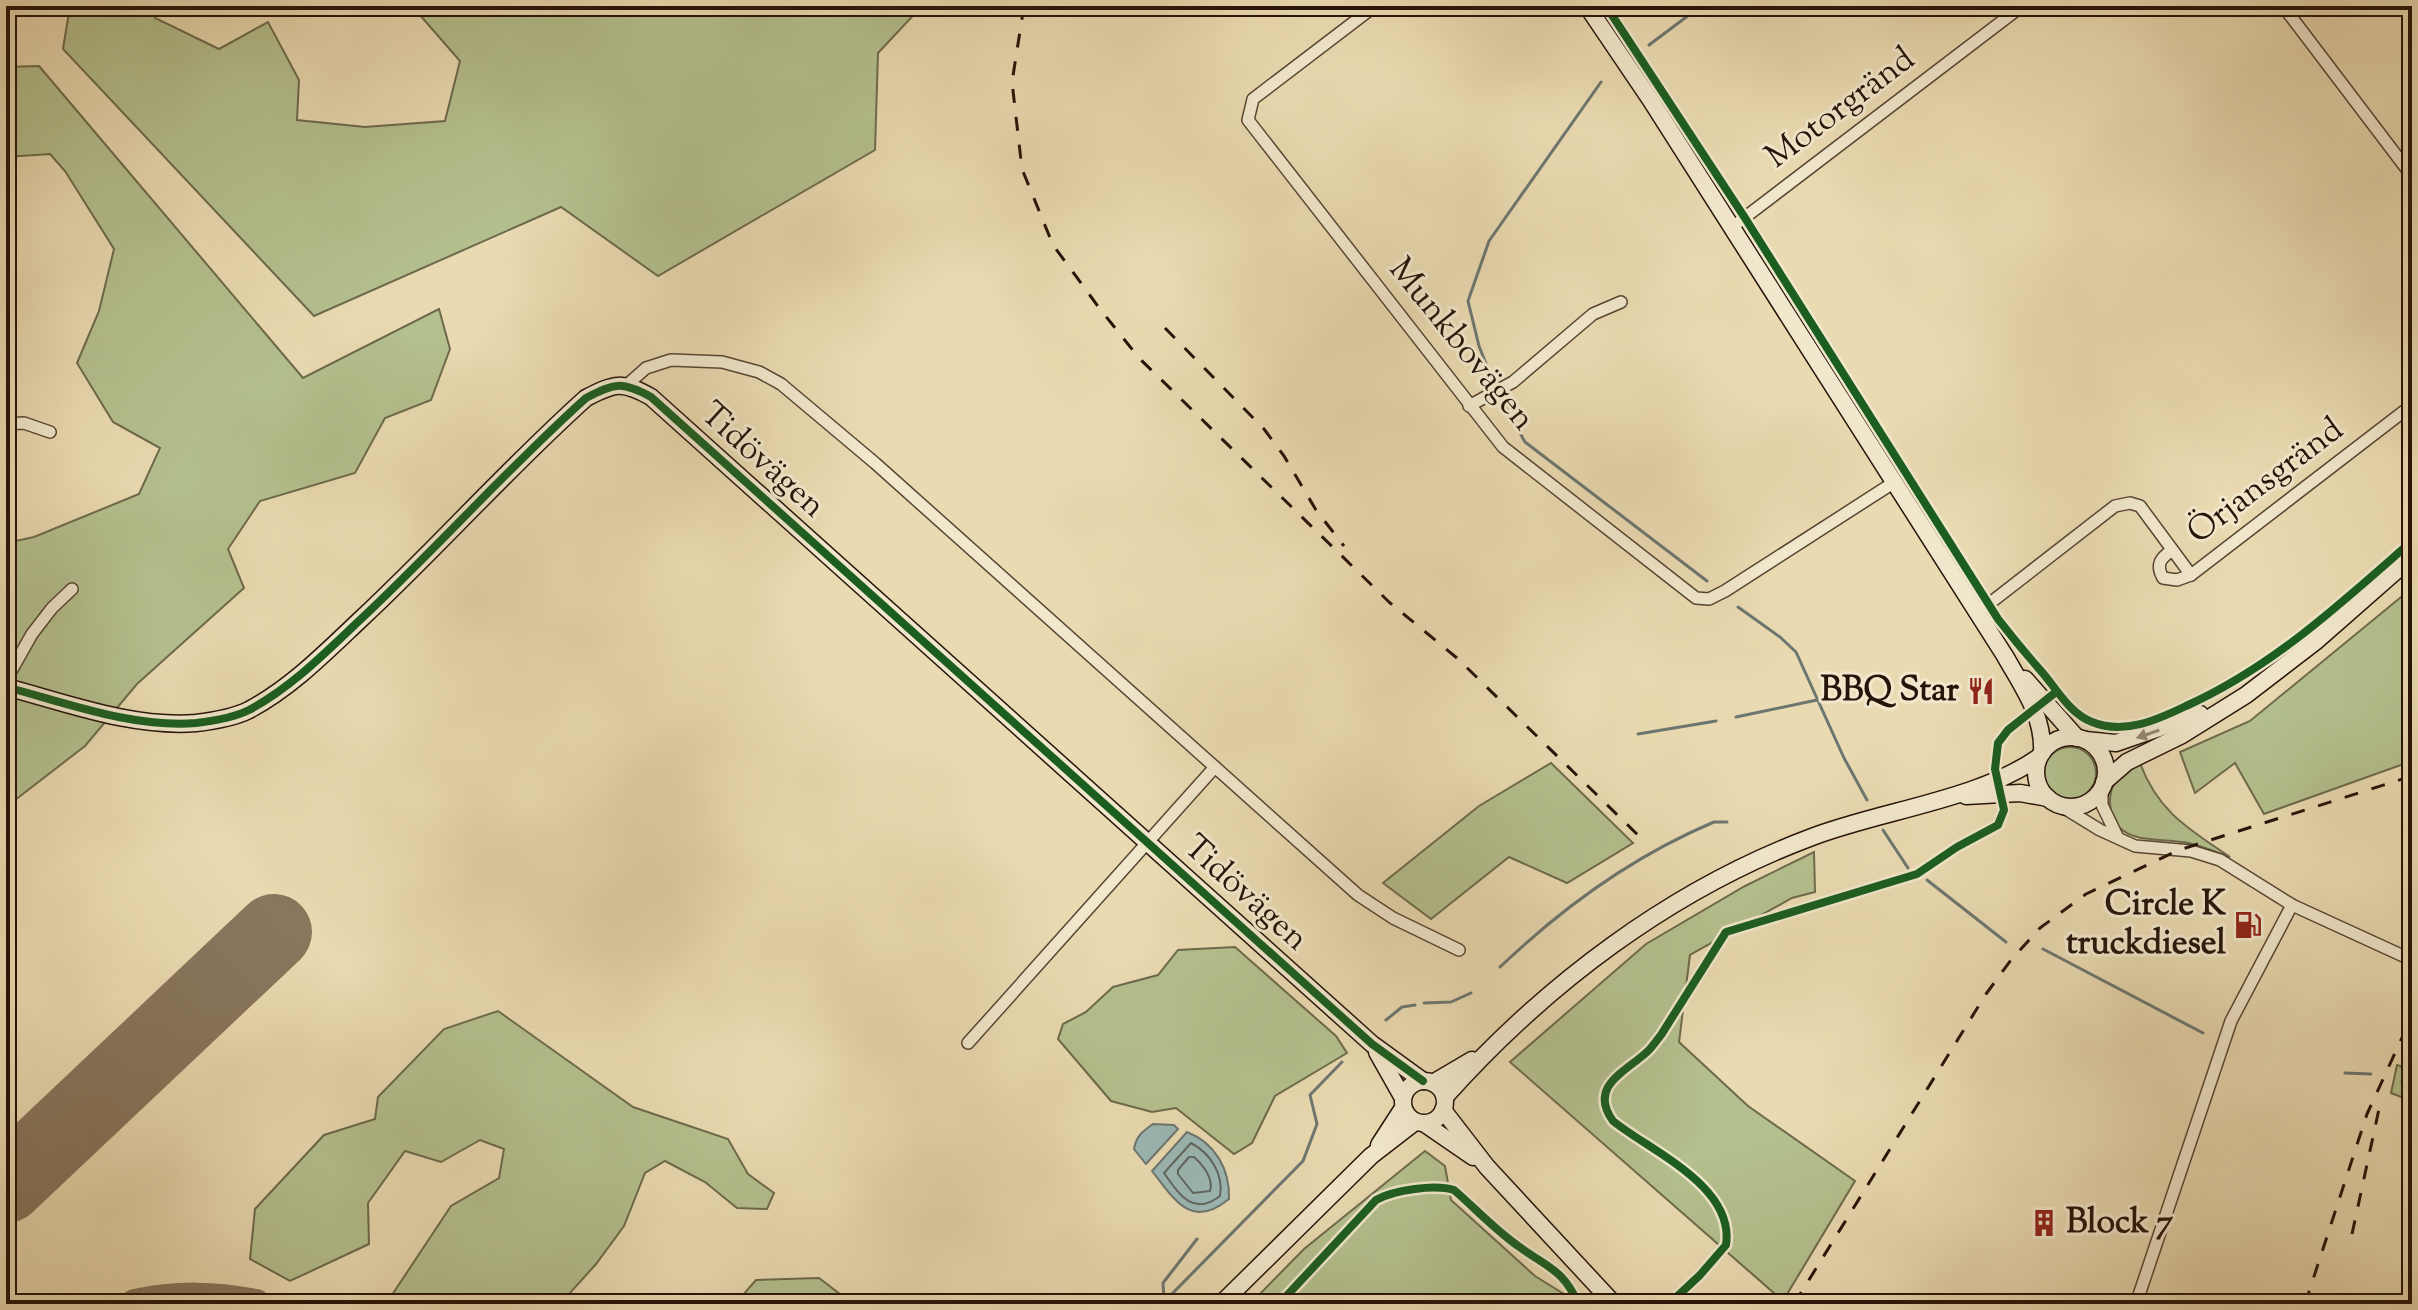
<svg xmlns="http://www.w3.org/2000/svg" width="2418" height="1310" font-family="'Sorts Mill Goudy',serif">
<style>
.green{fill:#b4c08e;stroke:#6d6a4c;stroke-width:2}
.water{fill:#9bb8b5;stroke:#6c7670;stroke-width:2}
.lines{fill:none;stroke-linecap:round;stroke-linejoin:round}
.shore{stroke:#60665f;stroke-width:2}
.stream{stroke:#6c7670;stroke-width:3}
.taxiway{stroke:#88765d;stroke-width:30}
.runway{stroke:#88765d;stroke-width:76}
.street-casing{stroke:#574533;stroke-width:14}
.secondary-casing{stroke:#261309;stroke-width:19}
.street{stroke:#f1e7cc;stroke-width:11}
.secondary{stroke:#f1e7cc;stroke-width:16}
.rail{stroke:#261309;stroke-width:3;stroke-dasharray:14 14;stroke-linecap:butt}
.cycleway-casing{stroke:#f1e7cc;stroke-width:13}
.cycleway{stroke:#1b5e20;stroke-width:8}
.oneway{fill:#968874}
.labels{text-anchor:middle;dominant-baseline:central;stroke-width:6;stroke-linejoin:round;paint-order:stroke}
.street-label{font-size:34px;fill:#261309;stroke:#f1e7cc}
.poi-label{font-size:34px;font-weight:bold;fill:#261309;stroke:#f1e7cc;text-anchor:end}
</style>
<rect width="100%" height="100%" fill="#eadab1"/>
<filter id="stains"><feTurbulence type="fractalNoise" baseFrequency=".0025" numOctaves="4"/><feColorMatrix values="0 0 0 0 .2 0 0 0 0 .09 0 0 0 0 .02 0 0 0 .5 -.17"/></filter>
<radialGradient id="worn" r=".72"><stop offset=".6" stop-color="#630" stop-opacity="0"/><stop offset="1" stop-color="#630" stop-opacity=".3"/></radialGradient>
<g class="green">
<path d="M70 6H156L155 18 219 49 268 22 299 80 297 120 365 127 445 121 460 61 412 6H922L878 53 875 150 658 276 561 207 314 316 63 49Z"/>
<path d="M39 66 303 378 439 309 450 349 431 400 385 418 355 473 260 501 228 549 244 588 137 684 85 746 6 807V543L34 537 139 494 160 448 113 422 77 363 99 311 114 249 65 171 50 154 6 157V67Z"/>
<path d="M2412 588V761L2264 814 2235 763 2195 793 2180 752 2250 721Z"/>
<circle cx="2070" cy="773" r="26"/>
<path d="M1551 763 1633 843 1567 883 1509 857 1431 919 1383 883 1479 806Z"/>
<path d="M2140 763C2158 812 2189 829 2230 857 2216 852 2202 846 2188 843 2157 837 2110 847 2110 800 2110 780 2124 773 2140 763Z"/>
<path d="M1814 852 1815 892 1792 898 1690 955 1679 1042 1748 1106 1855 1181 1783 1301 1510 1062 1646 944 1745 886Z"/>
<path d="M1235 947 1336 1036 1347 1053 1275 1096 1252 1143 1234 1154 1176 1108 1152 1112 1111 1101 1058 1039 1063 1024 1086 1012 1113 987 1158 975 1178 950Z"/>
<path d="M498 1011 633 1107 728 1139 748 1174 774 1193 767 1209 737 1208 705 1182 665 1161 645 1173 624 1226 596 1264 562 1302 556 1304H386L451 1206 499 1178 504 1149 480 1140 441 1162 405 1151 368 1203 369 1244 290 1281 250 1259 255 1209 324 1135 375 1119 378 1097 444 1029Z"/>
<path d="M2397 1065 2412 1070V1101L2391 1093Z"/>
<path d="M1425 1151 1445 1166 1451 1200 1535 1276 1580 1304H1250L1304 1249Z"/>
<path d="M819 1278 853 1304H735L756 1280Z"/>
</g>
<g class="water">
<path d="M1153 1124 1174 1125 1178 1129 1146 1164 1134 1149C1136 1136 1143 1131 1153 1124Z"/>
<path d="M1187 1132C1215 1143 1230 1169 1229 1199 1191 1230 1175 1200 1152 1171Z"/>
</g>
<g class="lines">
<g class="shore">
<path d="M1191 1143C1210 1153 1224 1174 1220 1196 1193 1217 1179 1194 1164 1173Z"/>
<path d="M1189 1157H1194C1203 1165 1214 1179 1210 1191L1193 1193 1178 1174V1170Z"/>
</g>
<g class="stream">
<path d="M1649 45 1701 6"/>
<path d="M1492 379 1479 346 1468 301 1489 241 1601 82"/>
<path d="M1502 401 1525 442 1707 581"/>
<path d="M1738 607 1780 637 1796 652 1844 758 1867 800"/>
<path d="M1736 717 1817 700"/>
<path d="M1638 734 1716 721"/>
<path d="M1883 830 1908 868"/>
<path d="M1927 880 2006 942"/>
<path d="M2043 949 2203 1033"/>
<path d="M1500 967C1564 906 1633 856 1714 822H1727"/>
<path d="M1424 1003 1451 1002 1471 993"/>
<path d="M1386 1020 1402 1007 1415 1005"/>
<path d="M2345 1073 2371 1074"/>
<path d="M2402 1082 2412 1087"/>
<path d="M1164 1300 1163 1283 1197 1239"/>
<path d="M1162 1304 1303 1161 1317 1124 1310 1095 1342 1062"/>
</g>
<path class="taxiway" d="M135 1304C177 1295 214 1296 256 1304"/>
<path class="runway" d="M6 1185 274 932"/>
<g class="street-casing">
<g id="street">
<path d="M1375 6 1253 99 1248 120 1503 447 1696 598 1709 599 1725 591 1893 483"/>
<path d="M2283 6 2412 176"/>
<path d="M1731 228 2022 6"/>
<path d="M628 384 646 368 671 360 722 362 759 372 781 384 875 463 1358 895 1393 918 1459 950"/>
<path d="M1469 406 1513 382 1593 314 1621 302"/>
<path d="M6 424 24 423 50 432"/>
<path d="M2172 550C2161 558 2155 564 2163 578L2177 580 2191 575"/>
<path d="M1976 614 2115 506 2130 503 2140 506 2191 575 2412 405"/>
<path d="M6 680 32 634 52 608 72 589"/>
<path d="M2102 787V805L2117 836"/>
<path d="M2056 803 2100 830 2135 846 2191 851 2220 860 2292 905 2412 960"/>
<path d="M968 1043 1215 767"/>
<path d="M2136 1304 2231 1021 2292 905"/>
</g>
</g>
<g class="secondary-casing">
<g id="secondary">
<path d="M1587 6 1650 99 2005 656C2023 688 2044 716 2042 753"/>
<path d="M2025 679 2077 738"/>
<path d="M6 687C67 703 132 728 196 723 213 721 233 718 249 710 292 687 326 652 361 619 438 547 508 468 586 398 615 383 622 381 651 397L1372 1044 1423 1081"/>
<circle cx="2071" cy="772" r="35"/>
<path d="M2085 740 2116 743 2200 714"/>
<path d="M2104 782 2127 762 2182 735 2246 695 2315 642 2412 557"/>
<path d="M1966 796 2020 793 2048 798"/>
<path d="M1377 1052 1403 1098"/>
<circle cx="1424" cy="1102" r="21"/>
<path d="M1433 1083 1472 1060"/>
<path d="M1445 1097C1545 985 1670 890 1812 837 1883 810 1978 800 2039 757"/>
<path d="M1443 1110 1487 1167 1614 1304"/>
<path d="M1425 1124 1473 1157"/>
<path d="M1379 1145 1403 1108"/>
<path d="M1221 1304 1371 1156 1415 1122"/>
</g>
</g>
<use href="#street" class="street"/>
<use href="#secondary" class="secondary"/>
<g class="rail">
<path d="M1024 6 1012 82 1022 169 1053 245 1100 309 1139 358 1389 602 1457 658 1642 839"/>
<path d="M1165 328 1264 429 1284 456 1316 510 1344 546"/>
<path d="M2352 1234 2379 1109"/>
<path d="M1794 1304 1986 994 2011 960 2040 928 2086 894 2179 850 2412 776"/>
<path d="M2305 1304 2367 1114 2412 1016"/>
</g>
<g class="cycleway-casing">
<g id="cycleway">
<path d="M1606 6 1745 218 1998 619C2012 637 2026 654 2041 671 2057 689 2069 713 2092 722 2124 735 2157 720 2186 706 2273 667 2341 603 2412 541"/>
<path d="M6 687C67 703 132 728 196 723 213 721 233 718 249 710 292 687 326 652 361 619 438 547 508 468 586 398 615 383 622 381 651 397L1372 1044 1423 1081"/>
<path d="M1279 1304 1376 1200C1394 1190 1435 1184 1454 1190 1476 1209 1497 1232 1521 1248 1547 1267 1565 1271 1578 1304"/>
<path d="M1669 1304 1700 1275 1726 1245C1735 1186 1650 1151 1613 1121 1587 1085 1628 1071 1649 1050 1653 1046 1657 1040 1661 1035L1726 932 1917 874 1957 847 1998 825 2004 810 1995 769 1998 743 2008 730 2056 692"/>
</g>
</g>
<use href="#cycleway" class="cycleway"/>
</g>
<defs><path id="oneway-solid" d="M-6-.8H1V-3.2L6.5 0L1 3.2V.8H-6Z" transform="scale(2)"/></defs>
<use class="oneway" href="#oneway-solid" transform="translate(2148 734) rotate(161)"/>
<defs>
<g id="restaurant-bare" transform="scale(2.16)"><path d="M-5-6h1v4h1v-4h1v4h1v-4h1v5L-1.5 .5V6h-2V.5L-5-1ZM5-6V6H3V1.5H1.5Q1.5-4 5-6Z" fill="#8f2418" stroke="#f1e7cc" stroke-width="2.5" paint-order="stroke"/></g>
<g id="fuel-bare" transform="scale(2.16)"><path d="M-5.5-6h7V0h2V4h1.3V-2.5L3-4.5l.8-.8L6-3V5H2.5V1h-1V6h-7ZM-4.2-4.7v3.2H.2V-4.7Z" fill="#8f2418" stroke="#f1e7cc" stroke-width="2.5" paint-order="stroke"/></g>
<g id="building-bare" transform="scale(2.16)"><path d="M-4-6H4V6H1V3H-1V6H-4ZM-2.5-4.3h1.7v1.8h-1.7ZM.8-4.3h1.7v1.8H.8ZM-2.5-1h1.7V.8h-1.7ZM.8-1h1.7V.8H.8Z" fill="#8f2418" stroke="#f1e7cc" stroke-width="2.5" paint-order="stroke"/></g>
</defs>
<g fill-rule="evenodd">
<use href="#restaurant-bare" x="1981" y="691"/>
<use href="#fuel-bare" x="2248" y="925"/>
<use href="#building-bare" x="2044" y="1223"/>
</g>
<g class="labels">
<g class="street-label">
<text transform="translate(1841 109) rotate(-37)">Motorgränd</text>
<text transform="translate(1461 345) rotate(51)">Munkbovägen</text>
<text transform="translate(762 461) rotate(42)">Tidövägen</text>
<text transform="translate(2266 482) rotate(-37)">Örjansgränd</text>
<text transform="translate(1245 894) rotate(42)">Tidövägen</text>
</g>
<g class="poi-label">
<text x="1959" y="691">BBQ Star</text>
<text x="2226" y="905">Circle K<tspan x="2226" dy="39">truckdiesel</tspan></text>
<text x="2066" y="1223" text-anchor="start">Block 7</text>
</g>
</g>
<rect width="2418" height="1310" fill="none" stroke="#eadab1" stroke-width="32"/>
<rect x="8" y="8" width="2402" height="1294" fill="none" stroke="#261309" stroke-width="4"/>
<rect x="16" y="16" width="2386" height="1278" fill="none" stroke="#261309" stroke-width="2"/>
<rect width="100%" height="100%" filter="url(#stains)"/>
<rect width="100%" height="100%" fill="url(#worn)"/>
</svg>
